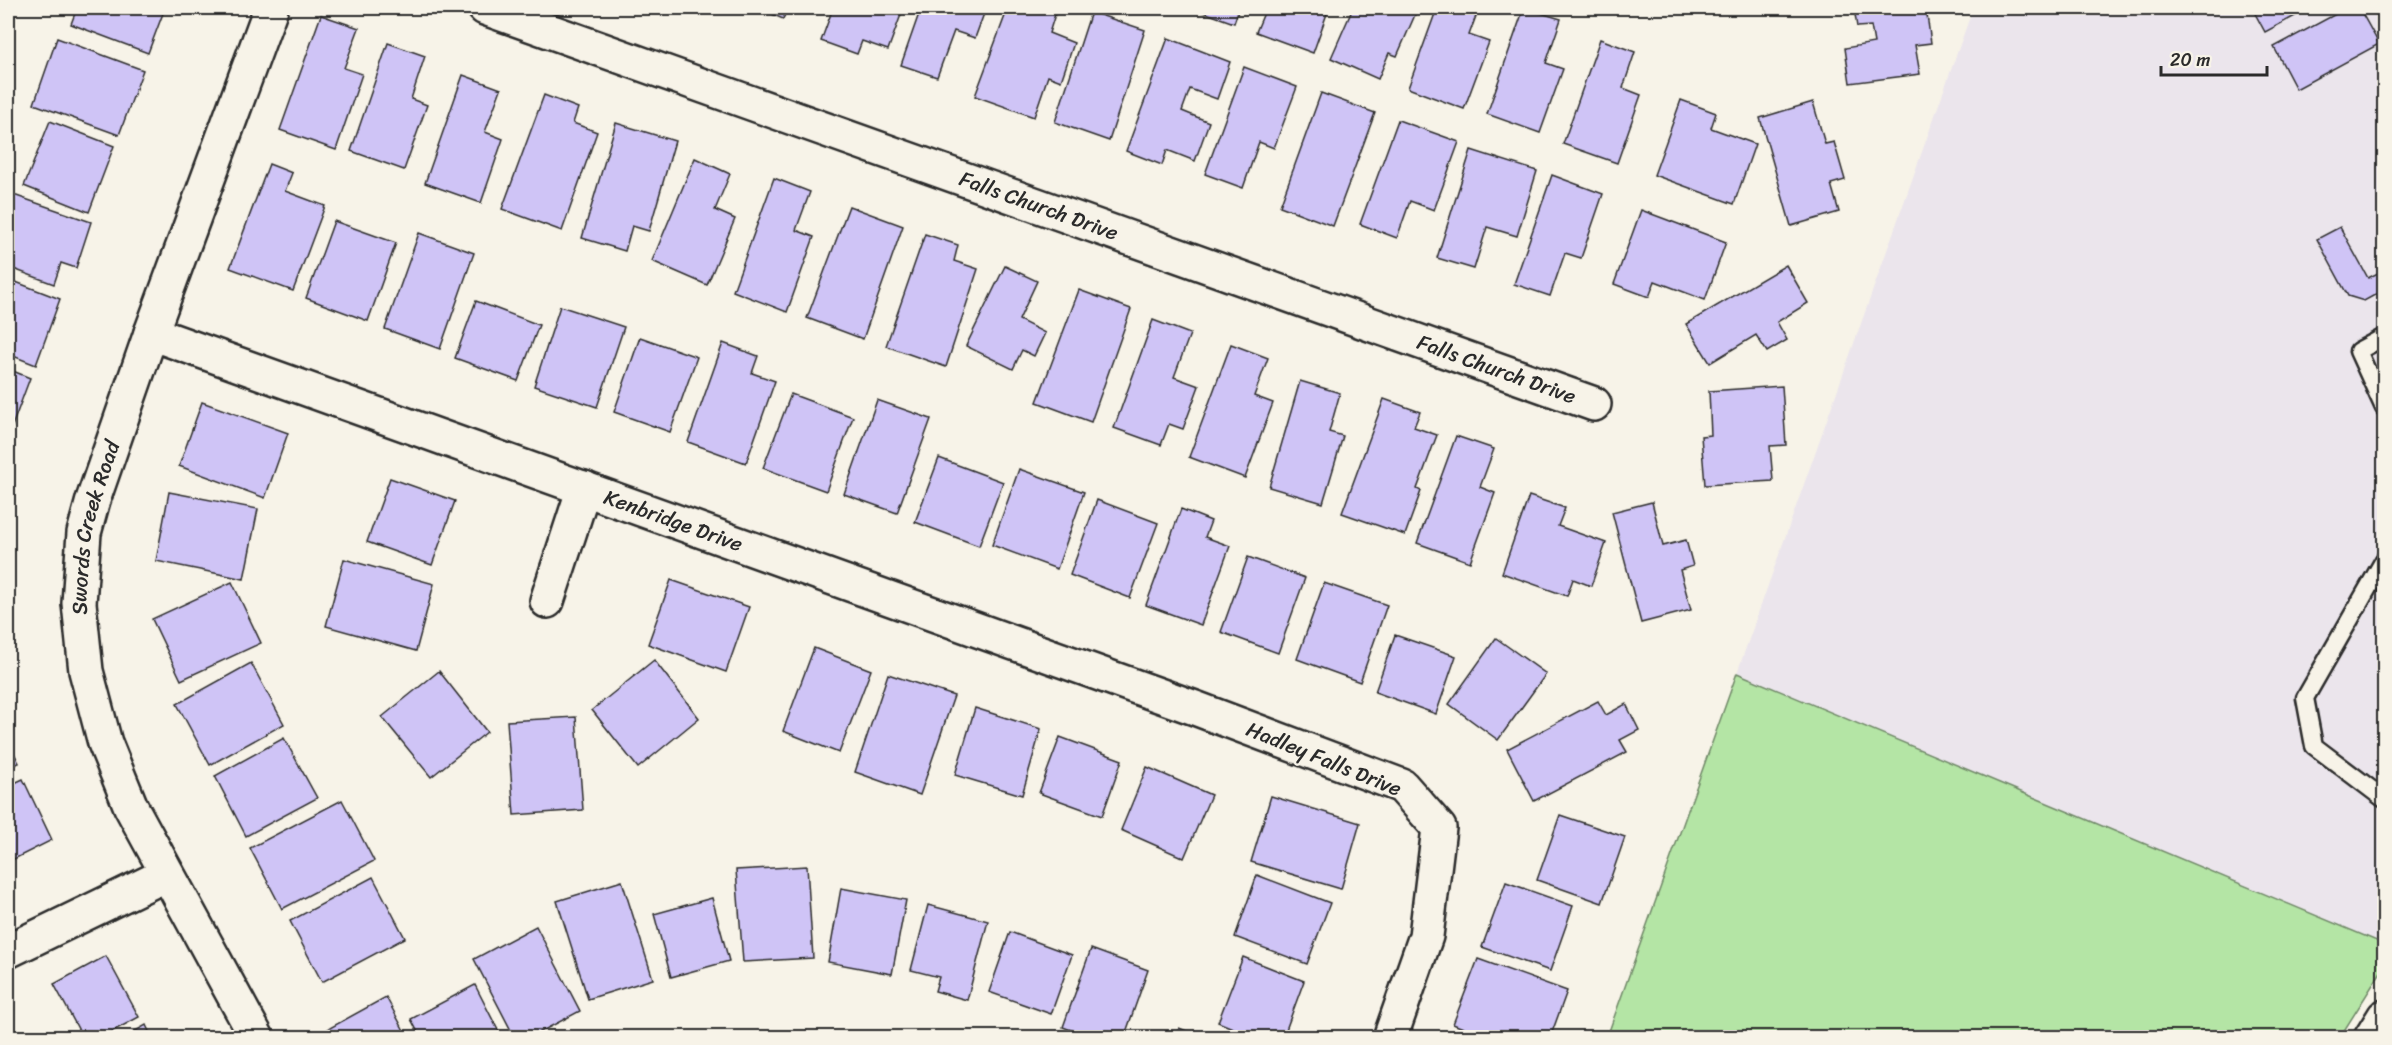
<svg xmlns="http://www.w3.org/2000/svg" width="2392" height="1045" font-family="Sriracha,sans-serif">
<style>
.built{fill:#ebe5ec}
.green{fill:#b4e5a5;stroke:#708868;stroke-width:1.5}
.building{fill:#cfc4f6;stroke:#2b2b2b;stroke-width:1.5}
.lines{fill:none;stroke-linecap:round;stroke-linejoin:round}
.lane-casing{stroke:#2b2b2b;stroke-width:21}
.street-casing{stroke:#2b2b2b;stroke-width:38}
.secondary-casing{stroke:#2b2b2b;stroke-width:38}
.lane{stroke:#f7f3e8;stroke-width:16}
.street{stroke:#f7f3e8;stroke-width:33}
.secondary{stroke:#f7f3e8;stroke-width:33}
.labels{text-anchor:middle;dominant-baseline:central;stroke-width:4.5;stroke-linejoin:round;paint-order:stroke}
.street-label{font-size:21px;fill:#2b2b2b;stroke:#f7f3e8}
</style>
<rect width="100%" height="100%" fill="#f7f3e8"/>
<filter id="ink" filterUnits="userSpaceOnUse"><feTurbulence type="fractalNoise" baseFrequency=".0167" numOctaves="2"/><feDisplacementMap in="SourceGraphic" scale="12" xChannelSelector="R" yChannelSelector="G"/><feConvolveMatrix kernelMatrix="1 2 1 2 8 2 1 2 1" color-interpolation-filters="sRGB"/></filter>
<g filter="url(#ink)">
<path class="built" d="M1973 8H2384V944L1737 673Z"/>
<path class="green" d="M1737 673 2384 944V967L2340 1037H1607Z"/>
<g class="building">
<path d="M77 8H165L148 53 71 24Z"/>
<path d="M758 8H788L783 19Z"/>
<path d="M833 8H891L902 12 888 50 862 41 857 54 821 41Z"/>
<path d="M921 8H986L975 38 954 31 937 77 901 65Z"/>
<path d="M1008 8H1057L1049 33 1074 43 1061 81 1048 76 1034 117 975 96Z"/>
<path d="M1192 8H1239L1234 23Z"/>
<path d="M1266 8H1329L1313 53 1256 32Z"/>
<path d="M1353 8H1418L1397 56 1389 53 1378 79 1331 58Z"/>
<path d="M1437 8H1479L1469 35 1489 42 1464 109 1408 88Z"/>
<path d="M1524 8 1561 19 1546 63 1563 69 1540 133 1487 114Z"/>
<path d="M1854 8H1926L1931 43 1915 45 1920 74 1850 83 1845 48 1874 43 1871 26 1857 27Z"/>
<path d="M2252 8H2310L2265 32Z"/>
<path d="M2347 8H2359L2379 44 2296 89 2274 47Z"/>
<path d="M1091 12 1145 30 1109 141 1055 122Z"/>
<path d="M321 15 359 28 344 68 362 74 336 150 280 130Z"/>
<path d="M57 38 143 70 119 135 34 104Z"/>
<path d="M1168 38 1230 62 1217 99 1190 89 1182 111 1209 122 1195 161 1167 150 1162 165 1126 151Z"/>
<path d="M1600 39 1635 52 1623 88 1641 95 1617 163 1563 144Z"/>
<path d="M388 43 425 56 411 99 427 105 404 170 351 151Z"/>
<path d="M1244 67 1297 87 1274 148 1259 142 1243 188 1205 174Z"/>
<path d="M463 75 501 89 485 132 503 139 481 203 425 183Z"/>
<path d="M1321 93 1375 113 1333 226 1280 206Z"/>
<path d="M544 95 578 108 573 123 597 132 562 231 502 209Z"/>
<path d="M1681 100 1716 113 1711 128 1755 144 1734 204 1654 175Z"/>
<path d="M1813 102 1825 144 1834 142 1845 180 1831 184 1839 212 1791 226 1760 118Z"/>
<path d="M1398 120 1459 142 1434 210 1410 201 1397 238 1360 224Z"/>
<path d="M50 121 114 146 89 212 24 186Z"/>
<path d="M616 123 675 141 649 231 632 226 625 251 582 238Z"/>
<path d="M1471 150 1537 171 1517 236 1487 227 1474 269 1437 258Z"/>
<path d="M695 158 730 174 715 210 735 219 707 285 652 261Z"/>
<path d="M269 164 292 173 285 191 325 206 293 291 230 268Z"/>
<path d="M1552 175 1603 194 1581 258 1565 253 1550 296 1514 284Z"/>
<path d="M774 178 810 192 796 230 814 237 787 312 733 291Z"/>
<path d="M8 193 91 222 76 268 61 263 54 284 8 267Z"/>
<path d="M849 206 903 226 863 339 807 318Z"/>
<path d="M1641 210 1726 242 1705 300 1655 281 1649 297 1614 284Z"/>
<path d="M334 221 396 243 368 321 306 298Z"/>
<path d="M2340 227 2368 278 2384 270V290L2364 301 2348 296 2317 239Z"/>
<path d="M419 233 474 253 440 349 385 329Z"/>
<path d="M925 234 958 245 954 261 978 269 946 367 886 346Z"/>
<path d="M1786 265 1808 303 1777 322 1787 340 1767 352 1756 335 1710 363 1686 324Z"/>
<path d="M1005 266 1037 281 1019 320 1045 333 1034 356 1022 350 1013 369 966 346Z"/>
<path d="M8 279 60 299 36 365 8 354Z"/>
<path d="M1079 290 1131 309 1091 422 1037 402Z"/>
<path d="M476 301 539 325 518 381 455 358Z"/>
<path d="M560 306 624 327 597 407 534 386Z"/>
<path d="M1153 320 1190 334 1174 377 1199 386 1183 429 1169 424 1161 445 1114 428Z"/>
<path d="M640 337 697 357 670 432 614 412Z"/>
<path d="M723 343 758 356 752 373 775 381 746 463 688 442Z"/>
<path d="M1231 344 1268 358 1254 396 1273 403 1245 478 1189 457Z"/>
<path d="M8 369 30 378 8 437Z"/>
<path d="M1300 381 1340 393 1329 432 1343 436 1323 503 1269 487Z"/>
<path d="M1782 386 1786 445 1770 446 1773 481 1705 485 1701 436 1711 435 1709 391Z"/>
<path d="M791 394 853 417 826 491 763 468Z"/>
<path d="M1384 399 1420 412 1414 427 1437 435 1417 489 1421 491 1405 535 1342 513Z"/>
<path d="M877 400 931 419 897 513 844 494Z"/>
<path d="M202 402 288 433 265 498 179 466Z"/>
<path d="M1456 436 1494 449 1480 487 1495 493 1470 562 1417 543Z"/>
<path d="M939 458 1003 482 979 546 915 522Z"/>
<path d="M1019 469 1084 492 1057 569 992 545Z"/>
<path d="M390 478 455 501 432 565 367 542Z"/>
<path d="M169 492 258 509 244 579 156 561Z"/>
<path d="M1529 496 1565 508 1558 526 1606 543 1591 586 1573 579 1567 596 1502 573Z"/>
<path d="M1097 500 1158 523 1130 598 1070 575Z"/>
<path d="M1652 502 1663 546 1686 540 1693 566 1680 570 1691 610 1641 623 1612 512Z"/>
<path d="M1181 509 1211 521 1205 537 1230 546 1201 625 1146 605Z"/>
<path d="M1248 557 1305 578 1278 653 1221 632Z"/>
<path d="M344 559 434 584 416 651 326 626Z"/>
<path d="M671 580 749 607 726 672 648 644Z"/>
<path d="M232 582 261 643 181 680 152 619Z"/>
<path d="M1324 583 1387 605 1360 682 1297 659Z"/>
<path d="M1395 635 1456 656 1436 714 1375 692Z"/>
<path d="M1496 638 1546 674 1498 740 1449 704Z"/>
<path d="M814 648 871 670 839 753 783 731Z"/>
<path d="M654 660 699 718 638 768 592 710Z"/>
<path d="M251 663 284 724 210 765 177 704Z"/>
<path d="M439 671 487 732 431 777 382 717Z"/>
<path d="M888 674 954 696 920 795 855 772Z"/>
<path d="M1598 701 1606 715 1626 704 1639 730 1620 740 1627 752 1534 801 1507 749Z"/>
<path d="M975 708 1041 729 1022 795 955 775Z"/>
<path d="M576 717 583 810 514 815 507 721Z"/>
<path d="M1060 737 1122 760 1102 816 1039 793Z"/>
<path d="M284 738 317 798 246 836 215 776Z"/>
<path d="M8 741 19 763 8 768Z"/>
<path d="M1147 767 1211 795 1184 858 1121 830Z"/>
<path d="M23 779 52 840 8 862V786Z"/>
<path d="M1271 796 1360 823 1341 889 1251 862Z"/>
<path d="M342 800 374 861 282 909 250 848Z"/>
<path d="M1560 815 1625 837 1602 903 1537 880Z"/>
<path d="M807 866 813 958 743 962 736 870Z"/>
<path d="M1257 875 1330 903 1307 964 1235 937Z"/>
<path d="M373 877 405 938 322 982 290 921Z"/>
<path d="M622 881 653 979 588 999 557 901Z"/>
<path d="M1506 882 1573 906 1550 971 1482 947Z"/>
<path d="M841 888 906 900 892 974 828 962Z"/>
<path d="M712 898 729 961 671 977 654 914Z"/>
<path d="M928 905 988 921 967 1000 935 991 939 977 911 970Z"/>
<path d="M536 926 580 1011 529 1038H515L474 959Z"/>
<path d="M1010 932 1072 955 1051 1014 989 992Z"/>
<path d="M1091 949 1148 970 1124 1038H1092L1063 1027Z"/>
<path d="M106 956 139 1017 100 1038H83L54 984Z"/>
<path d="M1243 957 1304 981 1283 1038H1257L1218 1022Z"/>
<path d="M1478 959 1567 991 1550 1038H1489L1453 1024Z"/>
<path d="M475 985 502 1038H421L411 1019Z"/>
<path d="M386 997 408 1038H332L328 1029Z"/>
<path d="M146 1025 152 1038H123Z"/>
<path d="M1179 1028 1204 1038H1176Z"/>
</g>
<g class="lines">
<g class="lane-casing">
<g id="lane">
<path d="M2384 337 2358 351 2384 408"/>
<path d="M2384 560 2305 698 2314 746 2384 799"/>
</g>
</g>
<g class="street-casing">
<g id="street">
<path id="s1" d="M485 8 1594 404"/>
<path id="s2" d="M151 333 1195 708 1402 786 1439 828 1426 936 1390 1038"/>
<path d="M547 601 584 488"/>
<path d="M8 951 167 874"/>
<path id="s3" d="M257 1038 131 807 105 743 86 671 79 603 84 533 93 500 151 333 271 8"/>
</g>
</g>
<g class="secondary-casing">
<path id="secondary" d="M2371 1038 2384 1017"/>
</g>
<use href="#lane" class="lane"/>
<use href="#street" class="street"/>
<use href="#secondary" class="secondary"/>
</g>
</g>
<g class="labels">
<g class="street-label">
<text stroke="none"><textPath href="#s1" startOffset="588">Falls Church Drive</textPath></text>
<text stroke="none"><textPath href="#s1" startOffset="1074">Falls Church Drive</textPath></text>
<text stroke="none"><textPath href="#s2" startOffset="555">Kenbridge Drive</textPath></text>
<text stroke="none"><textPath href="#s3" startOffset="552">Swords Creek Road</textPath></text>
<text transform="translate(1324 759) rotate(22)">Hadley Falls Drive</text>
</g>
</g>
<rect width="2392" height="1045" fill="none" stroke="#f7f3e8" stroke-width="30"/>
<rect x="15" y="15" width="2362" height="1015" fill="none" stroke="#2b2b2b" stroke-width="2" filter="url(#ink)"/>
<path d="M2161 66v9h106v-9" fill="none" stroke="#2b2b2b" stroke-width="3"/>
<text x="2170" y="66" font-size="18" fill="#2b2b2b" stroke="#f7f3e8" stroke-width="4.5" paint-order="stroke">20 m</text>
</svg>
